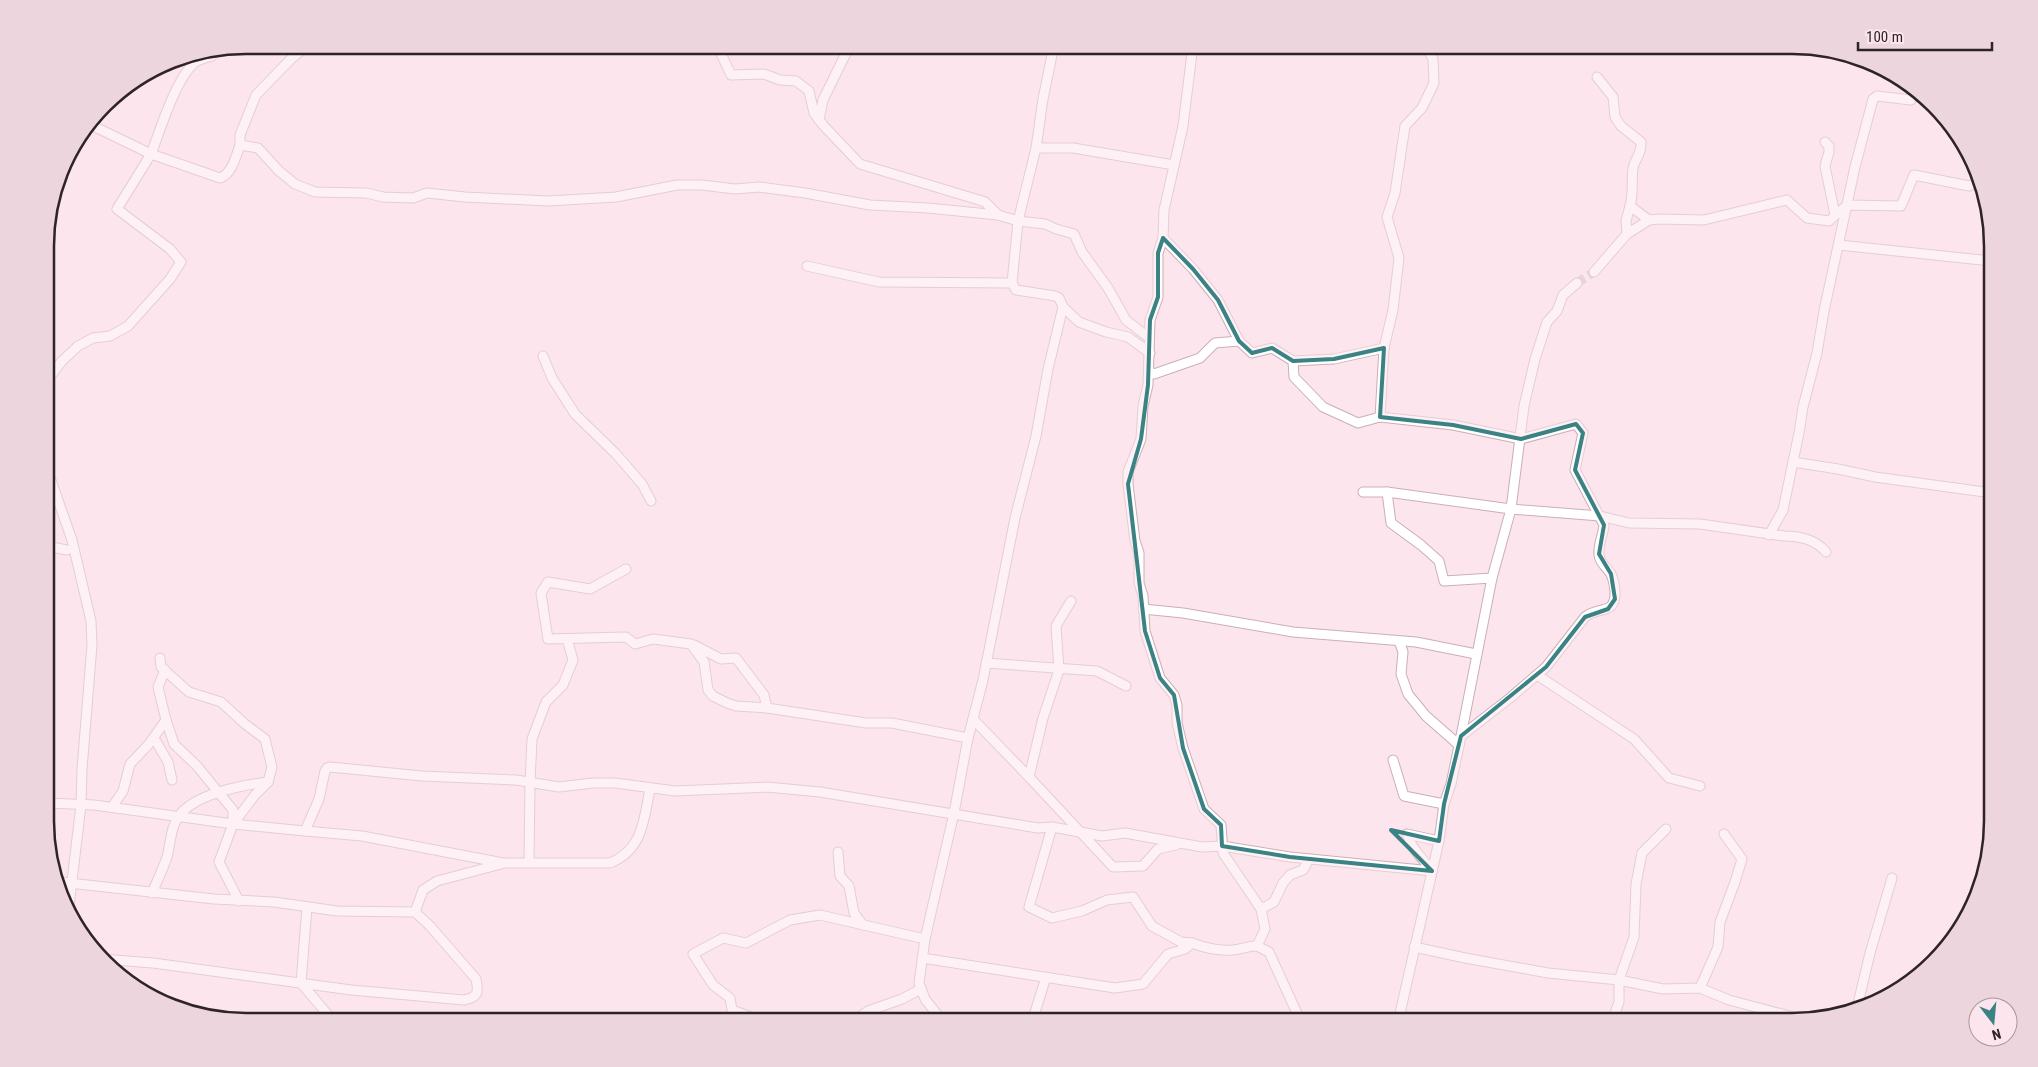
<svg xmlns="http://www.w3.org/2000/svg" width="2038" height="1067" font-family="'Roboto Condensed',sans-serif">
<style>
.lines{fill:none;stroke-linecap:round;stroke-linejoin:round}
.minor-tunnel{stroke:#d3bec5;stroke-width:9;stroke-dasharray:9 4.5;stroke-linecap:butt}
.minor-casing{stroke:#caafb8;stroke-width:11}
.minor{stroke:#fff;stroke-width:9}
.marked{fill:none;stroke:#3a8284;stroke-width:4;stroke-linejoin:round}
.rim{fill:none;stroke:#2e2327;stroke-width:2.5}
</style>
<rect width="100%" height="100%" fill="#fce5ed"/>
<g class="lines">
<path class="minor-tunnel" d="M1577 283 1594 272"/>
<g class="minor-casing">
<g id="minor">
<path d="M308 45 291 59 256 95 240 135V145L258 148 279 171 295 184 315 192 366 193 383 197 413 198 427 193 465 197 548 201 616 197 677 185H702L735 189 759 187 805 193 870 205 928 208 998 215 1018 221 1045 224 1056 229 1074 234 1082 252 1108 288 1126 320 1148 337"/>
<path d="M717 45 731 75 764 74 780 80 796 81 809 91 814 113 823 125 860 164 979 200 985 202 998 215"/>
<path d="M1193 45 1183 126 1164 210 1163 238 1158 253V297L1150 320 1148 385 1143 406 1141 439 1128 472V484L1135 541 1139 553V583L1143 596 1145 631 1160 678 1174 695 1177 705V723L1183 748 1204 809 1221 825 1223 853 1261 909 1265 929 1257 946 1269 952 1301 1022"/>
<path d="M1597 77 1613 97 1615 117 1621 126 1641 142C1642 155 1634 159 1633 169 1631 182 1634 192 1630 206L1649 220"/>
<path d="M819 120 823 100 850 45"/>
<path d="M91 125 151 154C160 131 177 74 197 61 201 59 207 57 212 56"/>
<path d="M1825 142 1829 146V152L1825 166 1835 215"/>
<path d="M1036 148H1073L1174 165"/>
<path d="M1627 234 1626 221 1630 206"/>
<path d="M1163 238 1193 269 1218 300 1239 341"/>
<path d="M1839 245 1991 261"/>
<path d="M807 266 879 282 1012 283"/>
<path d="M1594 272 1627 234 1649 220 1659 219 1704 220 1787 200 1807 218 1829 221 1847 205 1901 206 1914 175 1969 186 1977 183"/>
<path d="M1063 307 1079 322 1106 332 1128 337 1150 353"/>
<path d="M543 356 552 378 575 414 616 454 642 484 651 501"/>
<path d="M1293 361 1294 377 1323 407 1358 423 1380 417 1453 425 1521 439 1576 424 1583 433 1575 470 1604 525C1603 536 1598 543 1599 555 1600 564 1607 567 1611 574 1615 583 1618 601 1610 607 1604 611 1593 610 1585 617L1546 667 1510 698 1461 736 1451 784 1444 804 1439 841 1398 1022"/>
<path d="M1149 371 1154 374 1200 358 1215 343 1239 341 1252 353 1272 348 1293 361 1334 359 1384 348"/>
<path d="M46 382 62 361 78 346 93 338 110 336 128 326 170 279 181 262 170 249 117 209 151 154 220 178C232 174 236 156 240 145"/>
<path d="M1380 417 1384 348 1393 310 1399 258 1387 217 1395 193 1405 126 1422 108 1434 83 1433 59 1425 45"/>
<path d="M1793 462 1838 469 1875 477 1992 493"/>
<path d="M46 466 72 540 91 621 92 645 82 769 81 805 69 906"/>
<path d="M1363 492H1387L1511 509 1524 406 1535 359 1547 322 1557 311 1563 295 1577 283"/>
<path d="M1387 492 1391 523 1421 545 1439 561 1444 581 1492 578"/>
<path d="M1769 535 1783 510 1799 433 1803 407 1817 353 1824 311 1855 167 1873 99 1877 96 1911 100"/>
<path d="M46 546 67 550"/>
<path d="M626 569 590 589 548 582 541 593 548 639 626 637 635 644 653 639 691 644 704 662 708 690 713 696 727 703 736 706 767 708 866 723H892L968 738"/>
<path d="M1071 601 1056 626 1059 670 1043 718 1029 777 1113 867 1143 866 1158 849 1176 845"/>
<path d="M1143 609 1183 613 1293 632 1416 642 1476 654"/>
<path d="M1399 641 1403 652 1401 674 1408 694 1426 716 1459 745"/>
<path d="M694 645 721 659 736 658 764 695 767 708"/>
<path d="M160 658 161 667 189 692 221 702 245 724 265 739 272 767 268 782 255 795 233 824"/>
<path d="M986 663 1097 671 1126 686"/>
<path d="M165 670 158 687 166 720"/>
<path d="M1537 675 1634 739 1669 778 1700 786"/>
<path d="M973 719 1029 777"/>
<path d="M1461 736 1492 578 1511 509 1600 516 1629 523 1700 524 1784 536C1799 536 1816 540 1826 552"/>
<path d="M154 738 168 762 172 780"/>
<path d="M1393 760 1404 796 1444 804"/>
<path d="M47 803 94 805 233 824 305 831 319 799 325 771 327 768 330 767 422 776 516 780 559 787 593 783H615L675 791 767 787 820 792 1038 828 1052 827 1102 836 1125 833 1202 847 1222 846 1290 857 1432 871C1422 857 1412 850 1407 834L1439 841"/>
<path d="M112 807 123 791 130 764 149 744 166 720 174 744 197 766 233 810V824L219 862 239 901"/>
<path d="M1052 827 1029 907 1052 918 1082 911 1107 900 1133 897 1152 926 1181 942 1192 943"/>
<path d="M305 831 362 836 503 863"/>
<path d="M838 852 840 876 849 886 854 913 863 925"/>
<path d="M529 862 530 783 532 739 546 702 563 685 573 660 567 639"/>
<path d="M60 882 214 899 274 902 337 911 415 912 430 926 476 979C479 993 478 997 464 1000L351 990 153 963 102 959"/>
<path d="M152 893C157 881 163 869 167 857 171 843 170 828 179 816 194 794 243 785 268 782"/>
<path d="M307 907 301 983 334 1022"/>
<path d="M1261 909 1274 902 1283 883 1290 875 1303 870 1309 859"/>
<path d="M415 912 423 890 437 881 505 863H610C643 850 644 819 650 789"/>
<path d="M1414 947 1465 958 1548 973 1619 980 1663 989 1700 988 1729 1000 1808 1021"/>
<path d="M922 958 1115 988 1143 984 1168 954 1185 949 1192 943C1205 948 1220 951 1233 950 1242 949 1247 946 1257 946"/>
<path d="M1700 988 1718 947 1720 922 1735 882 1742 859 1724 834"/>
<path d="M1856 1012 1870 953 1892 878"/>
<path d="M764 1022 732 1010 730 998 713 985 693 954 723 938 746 943 790 920 820 915 925 939"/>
<path d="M852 1022 868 1011 902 999 921 989"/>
<path d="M943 1022 925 999 919 983 925 939 954 813 968 738 983 680 1015 518 1036 436 1048 369 1063 307 1059 298 1055 296 1016 290 1012 283 1018 221 1036 148 1043 99 1054 45"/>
<path d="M1032 1022 1046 977"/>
<path d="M1612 1022 1619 1002V980L1634 937 1636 884 1642 853 1666 829"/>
</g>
</g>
<use href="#minor" class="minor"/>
</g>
<path d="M0 0H2038V1067H0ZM1163 238 1193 269 1218 300 1239 341 1252 353 1272 348 1293 361 1334 359 1384 348 1380 417 1453 425 1521 439 1576 424 1583 433 1575 470 1604 525 1599 554 1611 574 1615 599 1608 609 1585 617 1546 667 1461 736 1444 804 1439 841 1391 830 1432 871 1290 857 1222 846 1221 825 1204 809 1183 748 1174 695 1160 678 1145 631 1128 484 1141 439 1148 385 1150 320 1158 297V253Z" fill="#fce5ed" fill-opacity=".55" fill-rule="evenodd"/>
<path class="marked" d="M1163 238 1193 269 1218 300 1239 341 1252 353 1272 348 1293 361 1334 359 1384 348 1380 417 1453 425 1521 439 1576 424 1583 433 1575 470 1604 525 1599 554 1611 574 1615 599 1608 609 1585 617 1546 667 1461 736 1444 804 1439 841 1391 830 1432 871 1290 857 1222 846 1221 825 1204 809 1183 748 1174 695 1160 678 1145 631 1128 484 1141 439 1148 385 1150 320 1158 297V253Z"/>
<path d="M0 0H2038V1067H0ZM246 54H1792A192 192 0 0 1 1984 246V821A192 192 0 0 1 1792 1013H246A192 192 0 0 1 54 821V246A192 192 0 0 1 246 54Z" fill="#ecd5dd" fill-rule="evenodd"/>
<path class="rim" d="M246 54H1792A192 192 0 0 1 1984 246V821A192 192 0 0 1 1792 1013H246A192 192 0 0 1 54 821V246A192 192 0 0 1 246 54Z"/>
<g transform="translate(1993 1022) rotate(164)"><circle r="24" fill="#fce5ed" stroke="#aa979e"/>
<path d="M0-4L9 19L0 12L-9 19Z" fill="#3a8284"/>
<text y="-8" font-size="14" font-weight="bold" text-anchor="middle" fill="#2e2327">N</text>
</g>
<path d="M1858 42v8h134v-8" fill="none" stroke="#2e2327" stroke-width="2.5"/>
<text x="1866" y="42" font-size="15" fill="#2e2327" stroke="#fce5ed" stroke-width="4" paint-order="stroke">100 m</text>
</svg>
